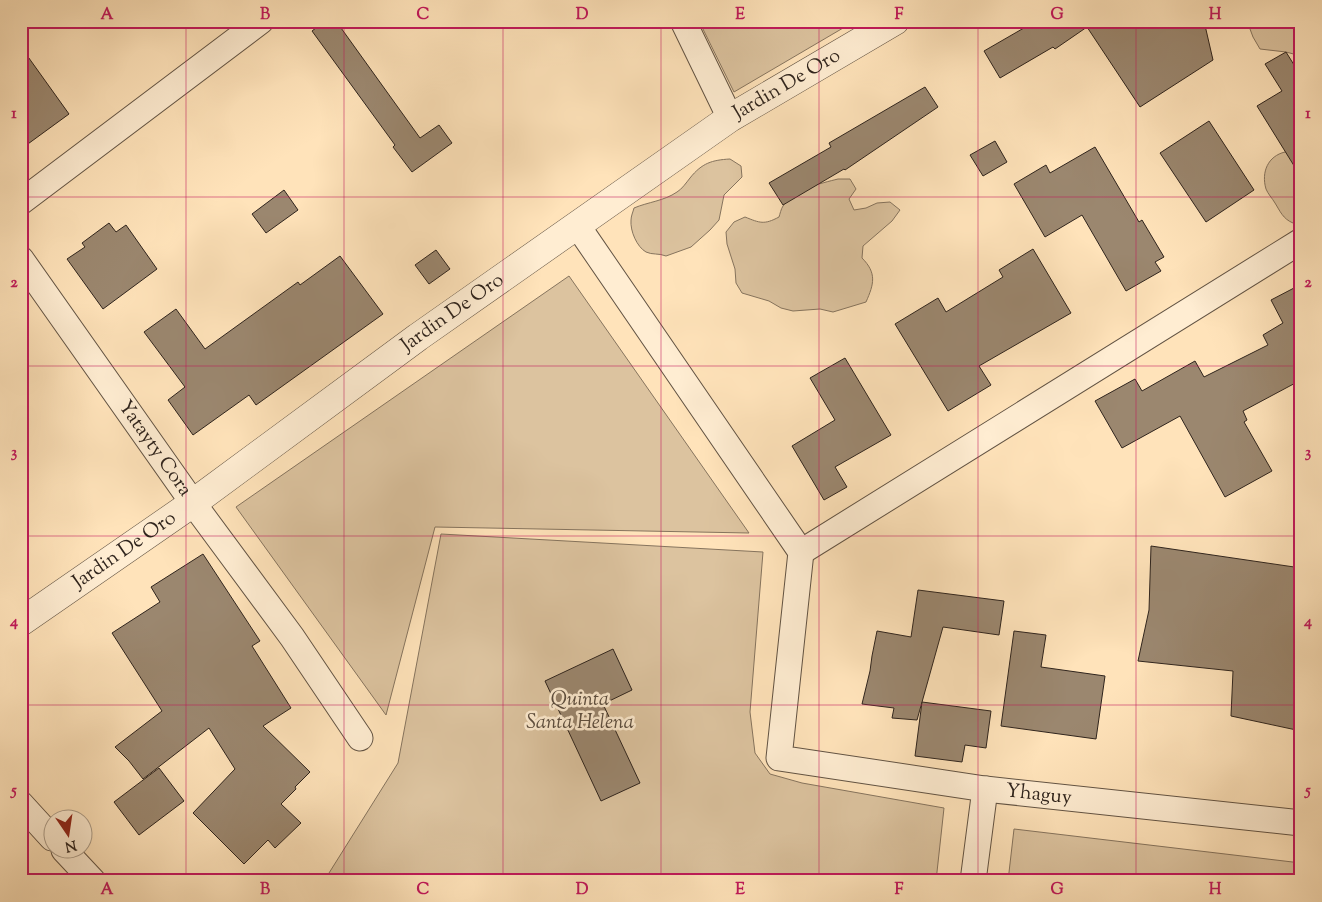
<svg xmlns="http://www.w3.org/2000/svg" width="1322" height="902" font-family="'Sorts Mill Goudy',serif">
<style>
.green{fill:#dcc39f;stroke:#86745e}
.building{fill:#9b876f;stroke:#2f241d}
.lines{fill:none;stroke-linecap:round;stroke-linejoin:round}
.minor-casing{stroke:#635444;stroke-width:27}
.tertiary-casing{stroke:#635444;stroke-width:29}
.minor{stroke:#ffedd2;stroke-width:25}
.tertiary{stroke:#ffedd2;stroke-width:28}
.grid{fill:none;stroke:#c2185b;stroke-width:1;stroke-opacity:0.55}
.labels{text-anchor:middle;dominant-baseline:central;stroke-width:5;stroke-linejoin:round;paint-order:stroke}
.street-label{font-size:20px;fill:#2f241d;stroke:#ffedd2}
.park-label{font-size:20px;font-style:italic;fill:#5a4c3e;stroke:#ffedd2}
.neatline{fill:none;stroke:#c2185b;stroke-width:2}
.grid-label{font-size:16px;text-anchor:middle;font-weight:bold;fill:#c2185b}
</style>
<rect width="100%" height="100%" fill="#ffe3ba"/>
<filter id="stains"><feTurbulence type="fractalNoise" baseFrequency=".004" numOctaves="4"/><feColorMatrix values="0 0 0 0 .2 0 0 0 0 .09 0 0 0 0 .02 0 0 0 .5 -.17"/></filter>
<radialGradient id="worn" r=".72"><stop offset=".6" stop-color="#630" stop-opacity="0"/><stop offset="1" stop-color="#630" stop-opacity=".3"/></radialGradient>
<g class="green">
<path d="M699 21H855L734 92Z"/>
<path d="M1247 21H1301V56L1286 52 1260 49 1253 37Z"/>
<path d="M1285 152 1301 154V217L1293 223C1283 219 1280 211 1275 203 1272 198 1268 194 1266 189 1261 172 1268 156 1285 152Z"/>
<path d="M730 159 741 166 742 177 724 195 719 220 710 230 691 247 666 256C659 253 652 255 646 252 637 247 630 231 631 220 631 216 633 212 634 208 648 202 664 201 677 192 682 189 686 183 690 178 702 163 712 160 730 159Z"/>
<path d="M838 179H850L856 189 849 199 854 210 866 208 877 203 890 202 900 210 892 221 863 246 862 258C877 273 874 284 866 302L833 312 820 309 793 311 781 308 769 301 742 293 736 283 735 269 727 244 726 232 734 222 745 217C760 223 764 225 779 217 780 214 781 209 783 206 791 190 822 183 838 179Z"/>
<path d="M569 276 749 533 435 527 386 715 236 507Z"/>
<path d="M441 534 763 552 750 712 755 753 770 774 802 783 944 808 936 881H324L398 763Z"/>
<path d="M1014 829 1301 863V881H1008Z"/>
</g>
<g class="building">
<path d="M325 21H336L420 138 439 125 452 143 412 172 393 147 395 145 312 31Z"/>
<path d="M1036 21H1204L1213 60 1140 107 1087 27 1055 49 1053 47 1000 78 984 51Z"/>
<path d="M21 47 69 114 21 149Z"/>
<path d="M1286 52 1301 76V177L1257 106 1282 91 1265 64Z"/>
<path d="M925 87 938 107 845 170 844 169 783 205 769 183 831 147 829 143Z"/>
<path d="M1209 121 1254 190 1206 222 1160 153Z"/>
<path d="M995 141 1007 162 983 176 970 155Z"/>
<path d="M1095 147 1139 222 1142 220 1164 257 1155 262 1161 271 1126 291 1082 215 1045 237 1014 184 1046 165 1050 173Z"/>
<path d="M284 190 298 210 266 233 252 214Z"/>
<path d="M109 223 116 232 126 225 157 269 103 309 67 259 85 247 82 243Z"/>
<path d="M1033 249 1071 313 979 366 991 385 948 411 895 324 938 298 946 312 1003 277 999 270Z"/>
<path d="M436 250 450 269 429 284 415 265Z"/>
<path d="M340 256 383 314 256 405 249 395 193 435 168 400 185 387 144 332 176 309 205 349 298 282 300 285Z"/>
<path d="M1294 288 1301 302V380L1243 411 1247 420 1244 422 1272 471 1225 497 1180 416 1122 448 1095 401 1135 379 1142 391 1195 361 1204 377 1268 345 1263 335 1283 323 1271 300Z"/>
<path d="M845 358 891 435 835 467 847 487 824 500 792 446 835 420 810 378Z"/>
<path d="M1151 546 1301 568V731L1231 716 1233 671 1138 661 1149 610Z"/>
<path d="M203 554 260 641 252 646 291 708 263 726 310 772 295 787 296 789 281 804 301 823 275 848 268 840 244 864 193 813 235 769 209 728 143 779 129 761 115 747 162 711 112 633 160 602 151 587Z"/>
<path d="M918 590 1004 601 999 635 943 627 917 720 892 718 894 708 862 704 870 671 872 656 877 631 911 637Z"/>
<path d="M1014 631 1046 635 1041 667 1105 676 1096 739 1001 726Z"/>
<path d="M613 649 632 690 603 704 640 783 601 801 545 681Z"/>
<path d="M922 702 991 711 986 748 965 745 962 762 915 756Z"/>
<path d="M159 768 184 801 139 835 114 802Z"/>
</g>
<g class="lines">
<g class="minor-casing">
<g id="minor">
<path d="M683 21 730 118"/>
<path d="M21 202 261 21"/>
<path id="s1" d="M577 225 801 552 779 758 985 789 1301 823"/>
<path id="s2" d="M21 259 193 503 292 637 360 738"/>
<path d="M801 552 1301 241"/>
<path d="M21 804 52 838"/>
<path d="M64 850 93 881"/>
<path d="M973 881 985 789"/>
</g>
</g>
<g class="tertiary-casing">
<g id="tertiary">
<path id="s3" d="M21 622 193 503 418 337 730 118 895 21"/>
</g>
</g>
<use href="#minor" class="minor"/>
<use href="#tertiary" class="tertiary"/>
</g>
<path class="grid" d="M186 21V881M344 21V881M503 21V881M661 21V881M819 21V881M978 21V881M1136 21V881M21 197H1301M21 366H1301M21 536H1301M21 705H1301"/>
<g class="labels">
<g class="street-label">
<text stroke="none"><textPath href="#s3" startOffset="936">Jardin De Oro</textPath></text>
<text stroke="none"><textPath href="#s3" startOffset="531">Jardin De Oro</textPath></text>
<text stroke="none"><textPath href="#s2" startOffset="232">Yatayty Cora</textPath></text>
<text stroke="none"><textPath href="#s3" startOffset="126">Jardin De Oro</textPath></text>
<text stroke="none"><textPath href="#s1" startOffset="866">Yhaguy</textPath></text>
</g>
<g class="park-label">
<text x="580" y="700">Quinta<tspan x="580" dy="23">Santa Helena</tspan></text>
</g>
</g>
<rect width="1322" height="902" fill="none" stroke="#ffe3ba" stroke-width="55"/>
<g transform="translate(68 834) rotate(167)"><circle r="24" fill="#ffedd2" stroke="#ac9d8a"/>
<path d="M0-4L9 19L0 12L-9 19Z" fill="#8f2418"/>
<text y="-8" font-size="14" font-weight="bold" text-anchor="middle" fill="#2f241d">N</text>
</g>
<rect x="28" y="28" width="1266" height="846" class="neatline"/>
<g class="grid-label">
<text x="107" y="19">A</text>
<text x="265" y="19">B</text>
<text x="423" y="19">C</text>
<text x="582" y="19">D</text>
<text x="740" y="19">E</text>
<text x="899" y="19">F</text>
<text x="1057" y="19">G</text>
<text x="1215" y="19">H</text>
<text x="14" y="118">1</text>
<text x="1308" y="118">1</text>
<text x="14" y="287">2</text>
<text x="1308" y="287">2</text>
<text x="14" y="457">3</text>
<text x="1308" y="457">3</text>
<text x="14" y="626">4</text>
<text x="1308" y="626">4</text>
<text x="14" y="795">5</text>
<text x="1308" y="795">5</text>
<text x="107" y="894">A</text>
<text x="265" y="894">B</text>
<text x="423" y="894">C</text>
<text x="582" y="894">D</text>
<text x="740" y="894">E</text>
<text x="899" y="894">F</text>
<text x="1057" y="894">G</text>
<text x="1215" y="894">H</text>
</g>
<rect width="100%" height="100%" filter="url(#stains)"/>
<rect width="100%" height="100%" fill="url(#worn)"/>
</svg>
